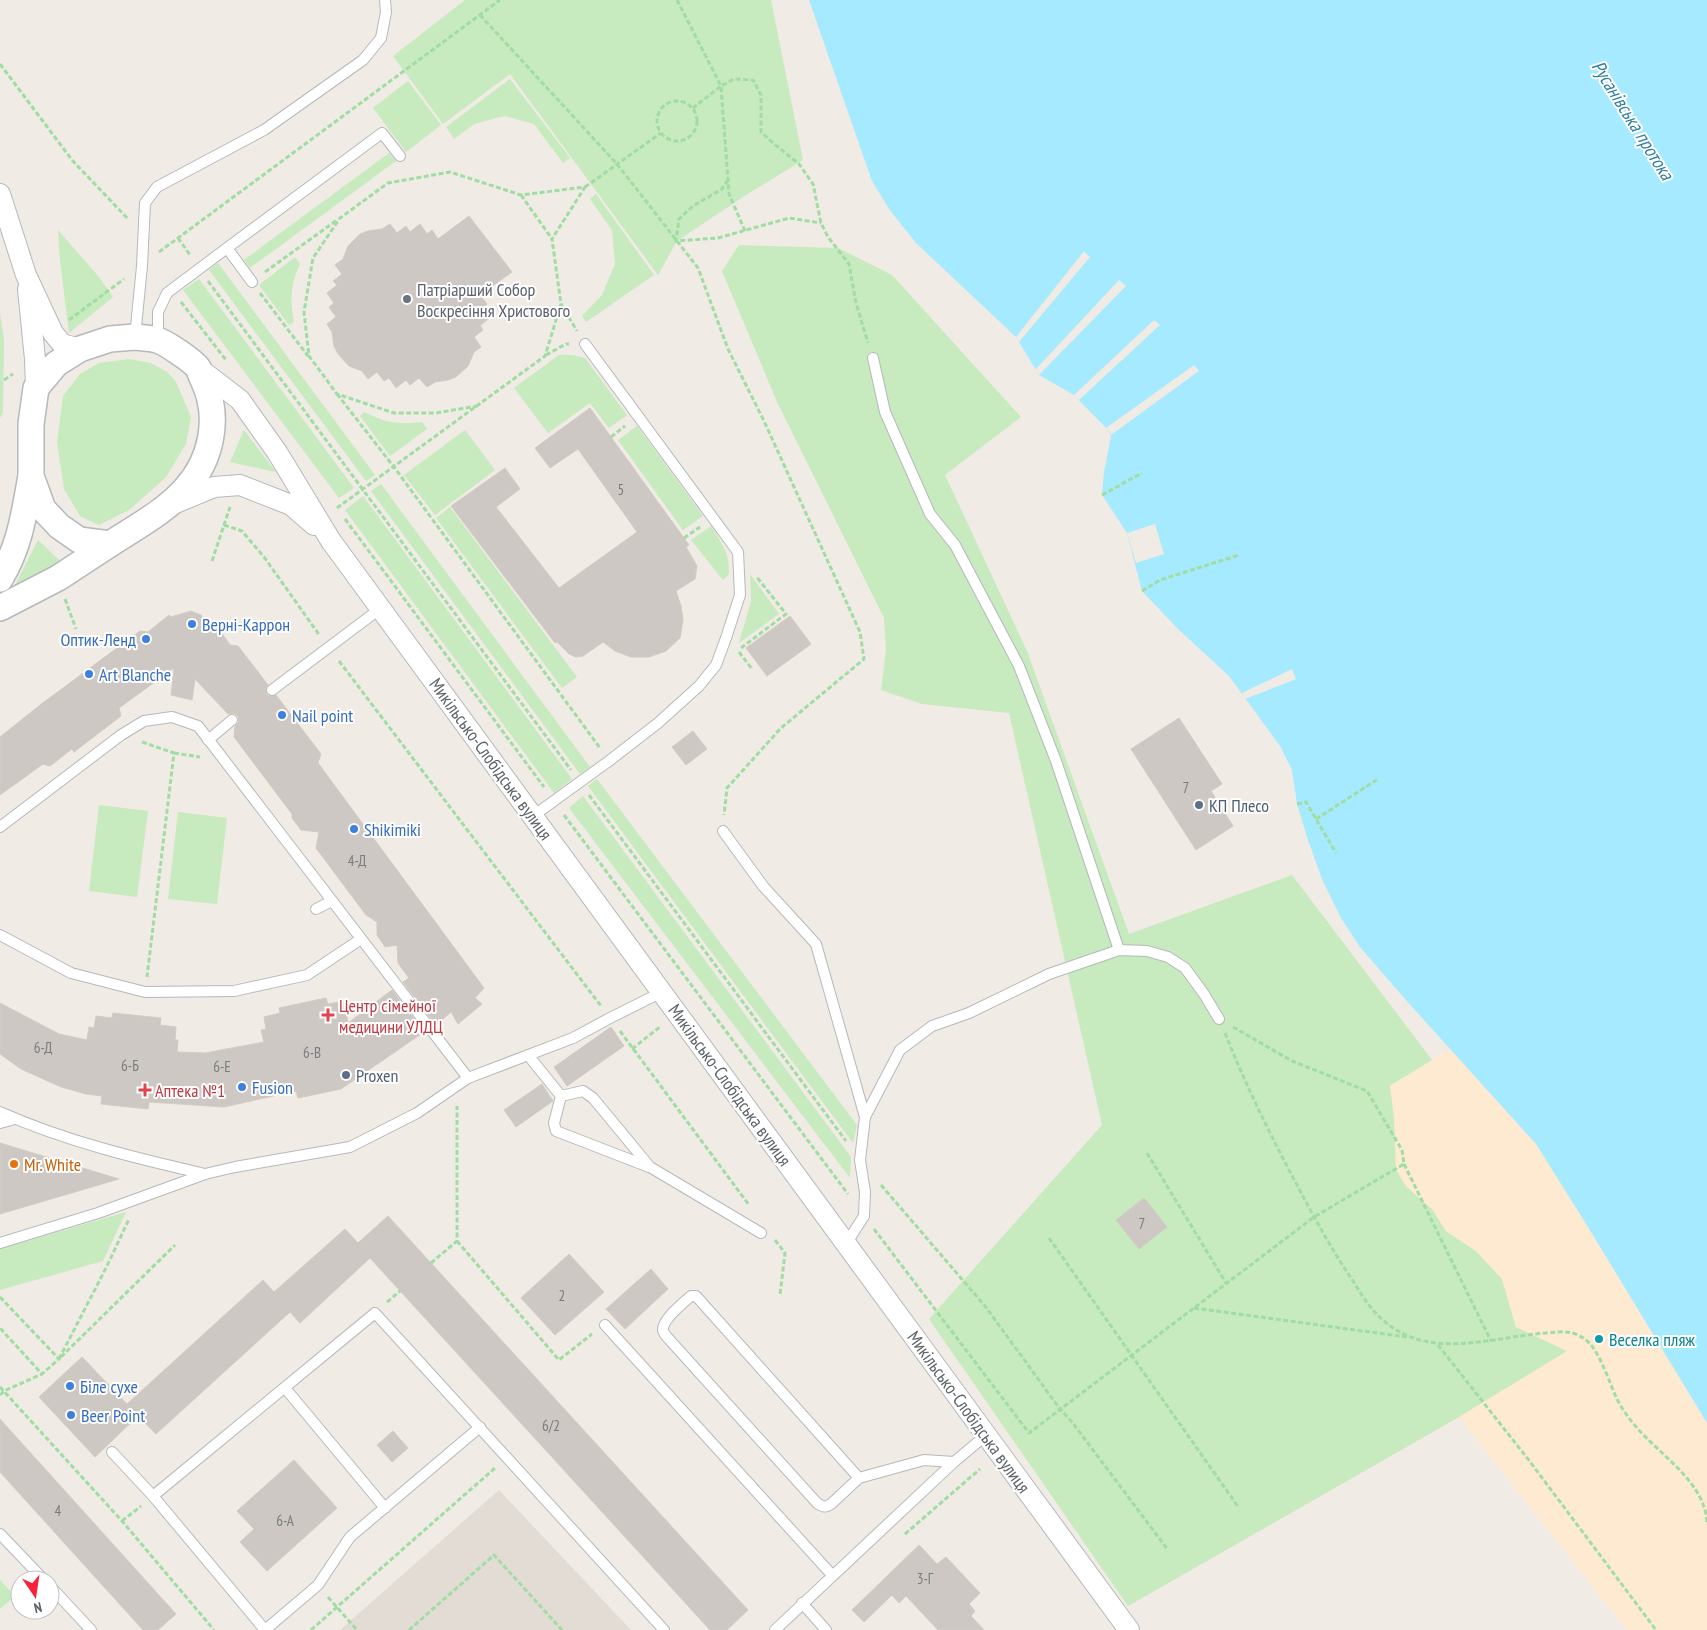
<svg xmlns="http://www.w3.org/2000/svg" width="1707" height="1630" font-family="'PT Sans Narrow',sans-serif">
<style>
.education{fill:#e2dcd5}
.green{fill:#c7eabe}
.sand{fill:#feead1}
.water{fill:#a5eaff}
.pier{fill:#f0ebe4}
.building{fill:#cdc8c3;stroke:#d5cbc2}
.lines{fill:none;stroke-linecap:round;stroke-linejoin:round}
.service-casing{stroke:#b5b9bc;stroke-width:12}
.minor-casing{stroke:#b5b9bc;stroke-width:22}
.tertiary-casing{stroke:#b5b9bc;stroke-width:28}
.path{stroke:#a0dda3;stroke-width:3;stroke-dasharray:5 2.5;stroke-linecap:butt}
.service{stroke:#fff;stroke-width:10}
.minor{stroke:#fff;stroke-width:20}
.tertiary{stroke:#fff;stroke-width:25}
.worship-dot{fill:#6b7280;stroke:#fff;stroke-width:2}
.shop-dot{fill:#3f7fe0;stroke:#fff;stroke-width:2}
.service-dot{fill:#5c6f8a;stroke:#fff;stroke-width:2}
.health-dot{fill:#e0444e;stroke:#fff;stroke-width:2}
.food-dot{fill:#e8710a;stroke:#fff;stroke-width:2}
.culture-dot{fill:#0f9aa8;stroke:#fff;stroke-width:2}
.labels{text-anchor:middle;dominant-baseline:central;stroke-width:4;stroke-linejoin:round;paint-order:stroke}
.number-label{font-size:15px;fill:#787c7d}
.worship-label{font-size:18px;fill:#5b616d;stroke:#fff;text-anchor:start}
.shop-label{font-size:18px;fill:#366cbe;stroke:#fff;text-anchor:start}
.street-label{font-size:18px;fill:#5c6366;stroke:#fff}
.service-label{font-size:18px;fill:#4e5e75;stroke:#fff;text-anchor:start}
.health-label{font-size:18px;fill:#be3a42;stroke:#fff;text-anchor:start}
.food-label{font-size:18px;fill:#c56008;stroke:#fff;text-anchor:start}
.culture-label{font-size:18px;fill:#0d838f;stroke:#fff;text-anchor:start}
.water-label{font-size:19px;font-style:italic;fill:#307ea0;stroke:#fff}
</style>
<rect width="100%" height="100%" fill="#f0ebe4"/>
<path class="education" d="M499 1490 631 1630H340L350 1621Z"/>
<g class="green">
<path d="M465 0H771L803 160 743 197 677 241 658 275 510 74 443 124 393 56Z"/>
<path d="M510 79 570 158 563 163 534 124 505 116 474 124 454 139 446 127Z"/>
<path d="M408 81 441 125 406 152 373 108Z"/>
<path d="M389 153 396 161 250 268 244 260Z"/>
<path d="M596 194 654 275 586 322 582 316 602 295 615 264 612 230 590 199Z"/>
<path d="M58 230 99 277 113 297 69 333 60 261Z"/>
<path d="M739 245 838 248 892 275 1021 417 945 475 1027 651 1129 934 1292 875 1432 1060 1390 1086 1406 1186 1433 1210 1446 1231 1476 1251 1502 1279 1516 1327 1568 1351 1459 1417 1128 1606 929 1319 1102 1125 1009 713 922 704 881 690 886 650 884 618 778 404 722 271Z"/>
<path d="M295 257 300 264C290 286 290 298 294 322L289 325 259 285Z"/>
<path d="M218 263 375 475 366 481 209 270Z"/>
<path d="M199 279 354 488 339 498 183 290Z"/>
<path d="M0 313 4 340 3 413 0 418Z"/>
<path d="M559 355H572L585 358 627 415 609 428 590 403 548 433 514 388Z"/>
<path d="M129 359 151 363 167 372 176 382 191 417 186 444 166 477 129 510 99 525 80 516 64 489 57 442 63 396 80 374 99 363Z"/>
<path d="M364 412C387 423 396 425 422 422L427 429 390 456 360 416Z"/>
<path d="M637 426 703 516 683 530 618 440Z"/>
<path d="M244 430 276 472 230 462Z"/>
<path d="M465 430 495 470 435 515 404 475Z"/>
<path d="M381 484 590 767 580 774 371 491Z"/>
<path d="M363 496 572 779 554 793 345 510Z"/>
<path d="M450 507 577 677 562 688 436 518Z"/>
<path d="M711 526C722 544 730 553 729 574L723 580 691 540Z"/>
<path d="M38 540 60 561 39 580 8 599Z"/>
<path d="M750 574 779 614 739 643 751 601Z"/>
<path d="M597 779 857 1125 853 1143 588 786Z"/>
<path d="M583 796 851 1157 850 1178 569 808Z"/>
<path d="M99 805 148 811 137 897 89 891Z"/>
<path d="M178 812 227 818 217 904 168 899Z"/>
<path d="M126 1212 103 1261 0 1290V1249Z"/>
<path d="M0 1580 15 1596 0 1609Z"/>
</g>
<path class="sand" d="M1450 1049 1536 1144 1588 1227 1707 1423V1630H1627L1459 1417 1567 1351 1516 1327 1502 1279 1476 1251 1446 1231 1433 1210 1406 1186 1396 1170 1394 1118 1390 1086Z"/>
<path class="water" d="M809 0H1707V1423L1588 1227 1536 1144 1405 999 1360 947 1341 918 1322 879 1308 840 1297 804 1292 770 1280 746 1229 676 1178 629 1142 591 1127 533 1102 495 1104 472 1111 436 1106 428 1074 395 1039 375 1016 337 916 243 889 209 872 181Z"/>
<g class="pier">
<path d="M1084 251 1090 257 1019 342 1016 337Z"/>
<path d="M1119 280 1126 286 1039 375 1035 370Z"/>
<path d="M1154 320 1160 325 1079 400 1074 395Z"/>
<path d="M1194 365 1199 371 1111 435 1106 428Z"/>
<path d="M1155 524 1164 554 1136 563 1127 533Z"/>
<path d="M1292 669 1296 679 1245 699 1242 693Z"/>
</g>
<g class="building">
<path d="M469 216 512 272 480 295 487 304 482 308 489 318 480 326 483 330 474 337 481 347 474 352 468 366 456 377 448 380 435 382 427 387 419 378 410 385 406 380 396 388 389 378 384 381 377 372 368 379 362 371 349 366 338 354 334 346 332 332 327 324 336 317 329 307 334 303 327 293 337 285 333 281 342 274 335 265 343 259 348 246 360 234 368 231 382 229 390 224 397 233 406 226 410 232 420 224 427 234 432 230 438 239Z"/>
<path d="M590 408 689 545 686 547 697 566 695 579 676 591 681 606 683 620 680 638 666 651 649 657H631L615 651 603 642 583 656 576 657 569 654 557 642 555 643 451 506 505 468 520 489 496 507 559 588 637 532 578 449 550 468 535 448Z"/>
<path d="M191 611 201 615 208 625 214 622 230 645 238 646 262 677 268 685 266 688V694L270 696 276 695 321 754 318 763 484 988 475 998 482 1004 458 1024 451 1012 436 1025 403 982 409 978 398 963 397 945 385 947 377 935V922L366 915 316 848 319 832 301 830 292 818V814L234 737 235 726 239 722 238 716 234 713 228 714 195 679 192 700 171 695 174 668 119 708 121 716 74 752 72 749 50 766 43 764 0 795V737L40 705 140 631 148 632 169 615 171 617Z"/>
<path d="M790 616 811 644 767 676 746 648Z"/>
<path d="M1179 718 1222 784 1211 791 1233 826 1196 850 1131 749Z"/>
<path d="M693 731 707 749 686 765 672 747Z"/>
<path d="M392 990 424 1032 341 1089 298 1098 296 1091 224 1107 149 1102 148 1109 101 1104 102 1096 86 1094 61 1087 21 1069 0 1054V1003L59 1034 87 1040 89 1027 94 1028 96 1016 112 1018 113 1013 161 1018 160 1025 176 1027 175 1040H178L177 1052 205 1053 264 1042 261 1030 266 1029 264 1017 280 1013 279 1008 326 998 328 1004 344 1001 348 1023Z"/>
<path d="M611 1027 624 1046 567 1086 554 1067Z"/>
<path d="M542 1084 553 1101 516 1127 504 1110Z"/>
<path d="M0 1143 119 1179 0 1214Z"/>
<path d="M1144 1198 1167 1227 1139 1249 1116 1220Z"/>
<path d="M388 1216 748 1610 727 1630H710L370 1258 300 1323 290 1312 156 1434 138 1416 95 1457 39 1397 82 1357 127 1404 263 1280 274 1292 345 1229 358 1243Z"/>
<path d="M569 1254 604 1292 555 1335 521 1298Z"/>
<path d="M651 1269 668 1289 625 1329 606 1309Z"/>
<path d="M0 1419 176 1614 158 1630H143L0 1472Z"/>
<path d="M393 1431 408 1448 392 1462 377 1445Z"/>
<path d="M294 1460 337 1508 267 1571 240 1542 254 1529 237 1511Z"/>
<path d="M919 1545 937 1564 946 1557 980 1593 969 1604 975 1611 971 1616 984 1630H938L906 1596 899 1603 892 1595 864 1622 852 1610Z"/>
</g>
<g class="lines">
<g class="service-casing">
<g id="service">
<path d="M252 282 227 248 382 133 400 156"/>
<path d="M135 337 142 266 145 203 157 187 264 130 363 60 381 38 386 12 385 0"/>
<path d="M158 340V312L167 293 227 248"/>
<path d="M873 358 885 412 930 514 955 545 1019 666 1056 761 1119 950"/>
<path d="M272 690 381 608"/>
<path d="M208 740 232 720"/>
<path d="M533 816 609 761 658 723 699 686 716 665 726 638 740 595 738 552 585 344"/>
<path d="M0 827 121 735 144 721 172 717 198 726 468 1078"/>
<path d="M723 831 763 886 816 944 865 1117"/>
<path d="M316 909 332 901"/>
<path d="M0 935 71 973 145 992 234 991 307 975 361 939"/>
<path d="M528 1055 561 1096 583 1091 593 1098 650 1167 761 1233"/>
<path d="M561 1096 554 1123 556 1131 649 1167"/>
<path d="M0 1112C65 1141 135 1158 205 1174"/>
<path d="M0 1123 15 1119"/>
<path d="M0 1243 98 1213 205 1174 235 1167 350 1147 417 1113 468 1078 573 1038 610 1018 662 992"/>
<path d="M846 1244 864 1216 865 1192 860 1160 865 1117 900 1050 932 1026 969 1013 1049 974 1119 950 1147 951 1168 957 1185 968 1204 994 1219 1019"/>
<path d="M605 1325 832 1575"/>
<path d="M285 1388 385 1508"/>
<path d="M112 1452 153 1496 375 1313 664 1630"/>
<path d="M859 1478 696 1296H691C684 1302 662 1320 663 1330 663 1332 666 1336 667 1337L817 1503C823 1507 825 1508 831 1504L859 1478 924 1460 954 1462"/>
<path d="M153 1496 265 1630"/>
<path d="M0 1534 44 1580"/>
<path d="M50 1586 91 1630"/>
<path d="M802 1603 826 1630"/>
<path d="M265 1630 318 1585 350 1537 480 1427"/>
<path d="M775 1630 954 1462 985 1436"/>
</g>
</g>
<g class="minor-casing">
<g id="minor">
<path d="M0 194 26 275 53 333 62 344 80 349"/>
<path d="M28 289 35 359 36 388"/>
<path d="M197 367 240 400 277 452 331 541 1129 1630"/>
<path d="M173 504 214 487 240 485 291 505 314 525"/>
</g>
</g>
<g class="tertiary-casing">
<g id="tertiary">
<path d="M135 337C142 338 150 338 157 340 165 342 193 361 198 368 200 372 202 378 204 382 220 417 212 459 186 488 165 512 136 527 110 544L79 540 59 526 43 509 31 476V424L36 388 56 364 80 349 110 339Z"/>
<path d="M0 579C20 546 24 514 31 476"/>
<path d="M0 608 58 578 110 544"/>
</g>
</g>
<g class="path">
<path d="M677 0 721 86 693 108"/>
<path d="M480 15 617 164 698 268 728 349 764 421 860 632 864 659 781 728 727 788 724 815"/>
<path d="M0 64 72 160 128 219"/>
<circle cx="677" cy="121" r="20"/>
<path d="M728 180 722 189 693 206 679 219 676 241 718 238 789 218 821 223"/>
<path d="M585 187 661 133"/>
<path d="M521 195 552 239"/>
<path d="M745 231 729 194 728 180 721 86 734 79 753 80 761 95V132L772 142 799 164 813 184 821 223 828 237 849 264 856 303 868 343"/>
<path d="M178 238 190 255"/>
<path d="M159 252 500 0"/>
<path d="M265 272 337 220"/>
<path d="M208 281 571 770"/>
<path d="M260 293 308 356"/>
<path d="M181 302 226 360"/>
<path d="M561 304 577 331"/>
<path d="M69 320 124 279"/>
<path d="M546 355 566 344H569"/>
<path d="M4 380 13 374"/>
<path d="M337 394 394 467 600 748"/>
<path d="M611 437 625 426"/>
<path d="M1102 495 1142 473"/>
<path d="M337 508 545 356 561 304 552 239 585 187 521 195 450 172 388 183 340 218 313 258 304 312 309 356 337 394 394 413H436L477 406"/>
<path d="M345 519 544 787"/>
<path d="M224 525 242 531 264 557 320 636"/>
<path d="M684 538 700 527"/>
<path d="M212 561 230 507"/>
<path d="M1142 591 1160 580 1239 555"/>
<path d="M65 599 76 629"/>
<path d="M741 648 786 614 756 576"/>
<path d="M739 652 752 669"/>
<path d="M339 661 601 1006"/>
<path d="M142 742 174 753 147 977"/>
<path d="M174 753 200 757"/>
<path d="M589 795 846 1141"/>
<path d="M1297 804 1306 802 1336 853"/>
<path d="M564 815 848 1194"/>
<path d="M1316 819 1378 779"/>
<path d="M620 1031 749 1205"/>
<path d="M1225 1033C1244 1081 1266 1126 1290 1172 1308 1206 1326 1240 1347 1272 1358 1288 1368 1308 1384 1321 1430 1361 1492 1337 1546 1333 1562 1332 1571 1329 1586 1340 1599 1350 1609 1381 1616 1397 1621 1408 1630 1420 1638 1429 1659 1453 1694 1476 1704 1507 1706 1511 1706 1517 1707 1522"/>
<path d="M632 1049 661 1026"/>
<path d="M1147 1153 1226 1283"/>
<path d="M1404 1164 1491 1341"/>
<path d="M881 1185 985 1306 1060 1409 1072 1422 1168 1550"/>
<path d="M874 1229 1029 1433 1314 1217 1404 1164 1402 1150 1367 1091 1292 1061 1233 1027"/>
<path d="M1049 1238 1239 1508"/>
<path d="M775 1240 785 1253 780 1295"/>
<path d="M457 1241 559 1360 592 1334"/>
<path d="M431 1263 457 1241V1106"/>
<path d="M0 1297 59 1359 42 1374 0 1328"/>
<path d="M387 1302 400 1291"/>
<path d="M1194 1308 1407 1337"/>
<path d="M1438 1345 1528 1459 1656 1630"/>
<path d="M61 1357 175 1245"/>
<path d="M59 1359 107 1266 129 1219"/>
<path d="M0 1387 122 1521 214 1630"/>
<path d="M0 1395 4 1391 42 1374"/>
<path d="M122 1521 141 1506"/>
<path d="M905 1534 980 1469"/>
<path d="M328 1597 357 1630"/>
<path d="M311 1630 495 1468"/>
<path d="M409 1630 494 1555 562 1630"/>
</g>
<use href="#service" class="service"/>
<use href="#minor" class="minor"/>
<use href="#tertiary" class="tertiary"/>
</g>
<circle class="worship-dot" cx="407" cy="299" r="5"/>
<g class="shop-dot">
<circle cx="192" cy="624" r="5"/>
<circle cx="146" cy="639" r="5"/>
<circle cx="89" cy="674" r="5"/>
<circle cx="282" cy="715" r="5"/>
<circle cx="354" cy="829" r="5"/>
<circle cx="242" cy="1087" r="5"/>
<circle cx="70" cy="1386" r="5"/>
<circle cx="71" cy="1415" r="5"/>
</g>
<g class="service-dot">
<circle cx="1199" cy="805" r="5"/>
<circle cx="346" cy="1075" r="5"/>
</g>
<g class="health-dot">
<path d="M325.5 1007.5h5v5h5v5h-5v5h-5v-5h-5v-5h5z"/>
<path d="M142.5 1082.5h5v5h5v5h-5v5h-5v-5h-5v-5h5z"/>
</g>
<circle class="food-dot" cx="14" cy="1164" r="5"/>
<circle class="culture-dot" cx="1599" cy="1339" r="5"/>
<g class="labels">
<g class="number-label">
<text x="621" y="489">5</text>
<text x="1186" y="787">7</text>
<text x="357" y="860">4-Д</text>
<text x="43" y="1047">6-Д</text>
<text x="312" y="1052">6-В</text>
<text x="130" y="1065">6-Б</text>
<text x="222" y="1066">6-Е</text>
<text x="1142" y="1223">7</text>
<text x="562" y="1295">2</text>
<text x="551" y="1425">6/2</text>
<text x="58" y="1510">4</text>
<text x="285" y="1520">6-А</text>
<text x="925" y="1578">3-Г</text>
</g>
<g class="worship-label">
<text x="417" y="289">Патріарший Собор<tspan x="417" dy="21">Воскресіння Христового</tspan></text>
</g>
<g class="shop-label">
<text x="202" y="624">Верні-Каррон</text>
<text x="136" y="639" text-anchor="end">Оптик-Ленд</text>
<text x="99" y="674">Art Blanche</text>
<text x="292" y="715">Nail point</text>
<text x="364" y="829">Shikimiki</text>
<text x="252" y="1087">Fusion</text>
<text x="80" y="1386">Біле сухе</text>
<text x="81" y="1415">Beer Point</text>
</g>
<g class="street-label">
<text transform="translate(491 759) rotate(54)">Микільсько-Слобідська вулиця</text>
<text transform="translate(730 1085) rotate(54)">Микільсько-Слобідська вулиця</text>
<text transform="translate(969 1412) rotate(54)">Микільсько-Слобідська вулиця</text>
</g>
<g class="service-label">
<text x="1209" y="805">КП Плесо</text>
<text x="356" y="1075">Proxen</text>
</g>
<g class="health-label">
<text x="339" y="1005">Центр сімейної<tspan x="339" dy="21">медицини УЛДЦ</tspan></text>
<text x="155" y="1090">Аптека №1</text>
</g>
<g class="food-label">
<text x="24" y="1164">Mr. White</text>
</g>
<g class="culture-label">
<text x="1609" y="1339">Веселка пляж</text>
</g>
<g class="water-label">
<text transform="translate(1633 120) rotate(58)">Русанівська протока</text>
</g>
</g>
<g transform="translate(35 1595) rotate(167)"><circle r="24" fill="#ffffff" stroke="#bec1c2"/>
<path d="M0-4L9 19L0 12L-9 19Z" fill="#fa203c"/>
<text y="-8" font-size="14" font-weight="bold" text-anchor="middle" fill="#5c6366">N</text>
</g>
</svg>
